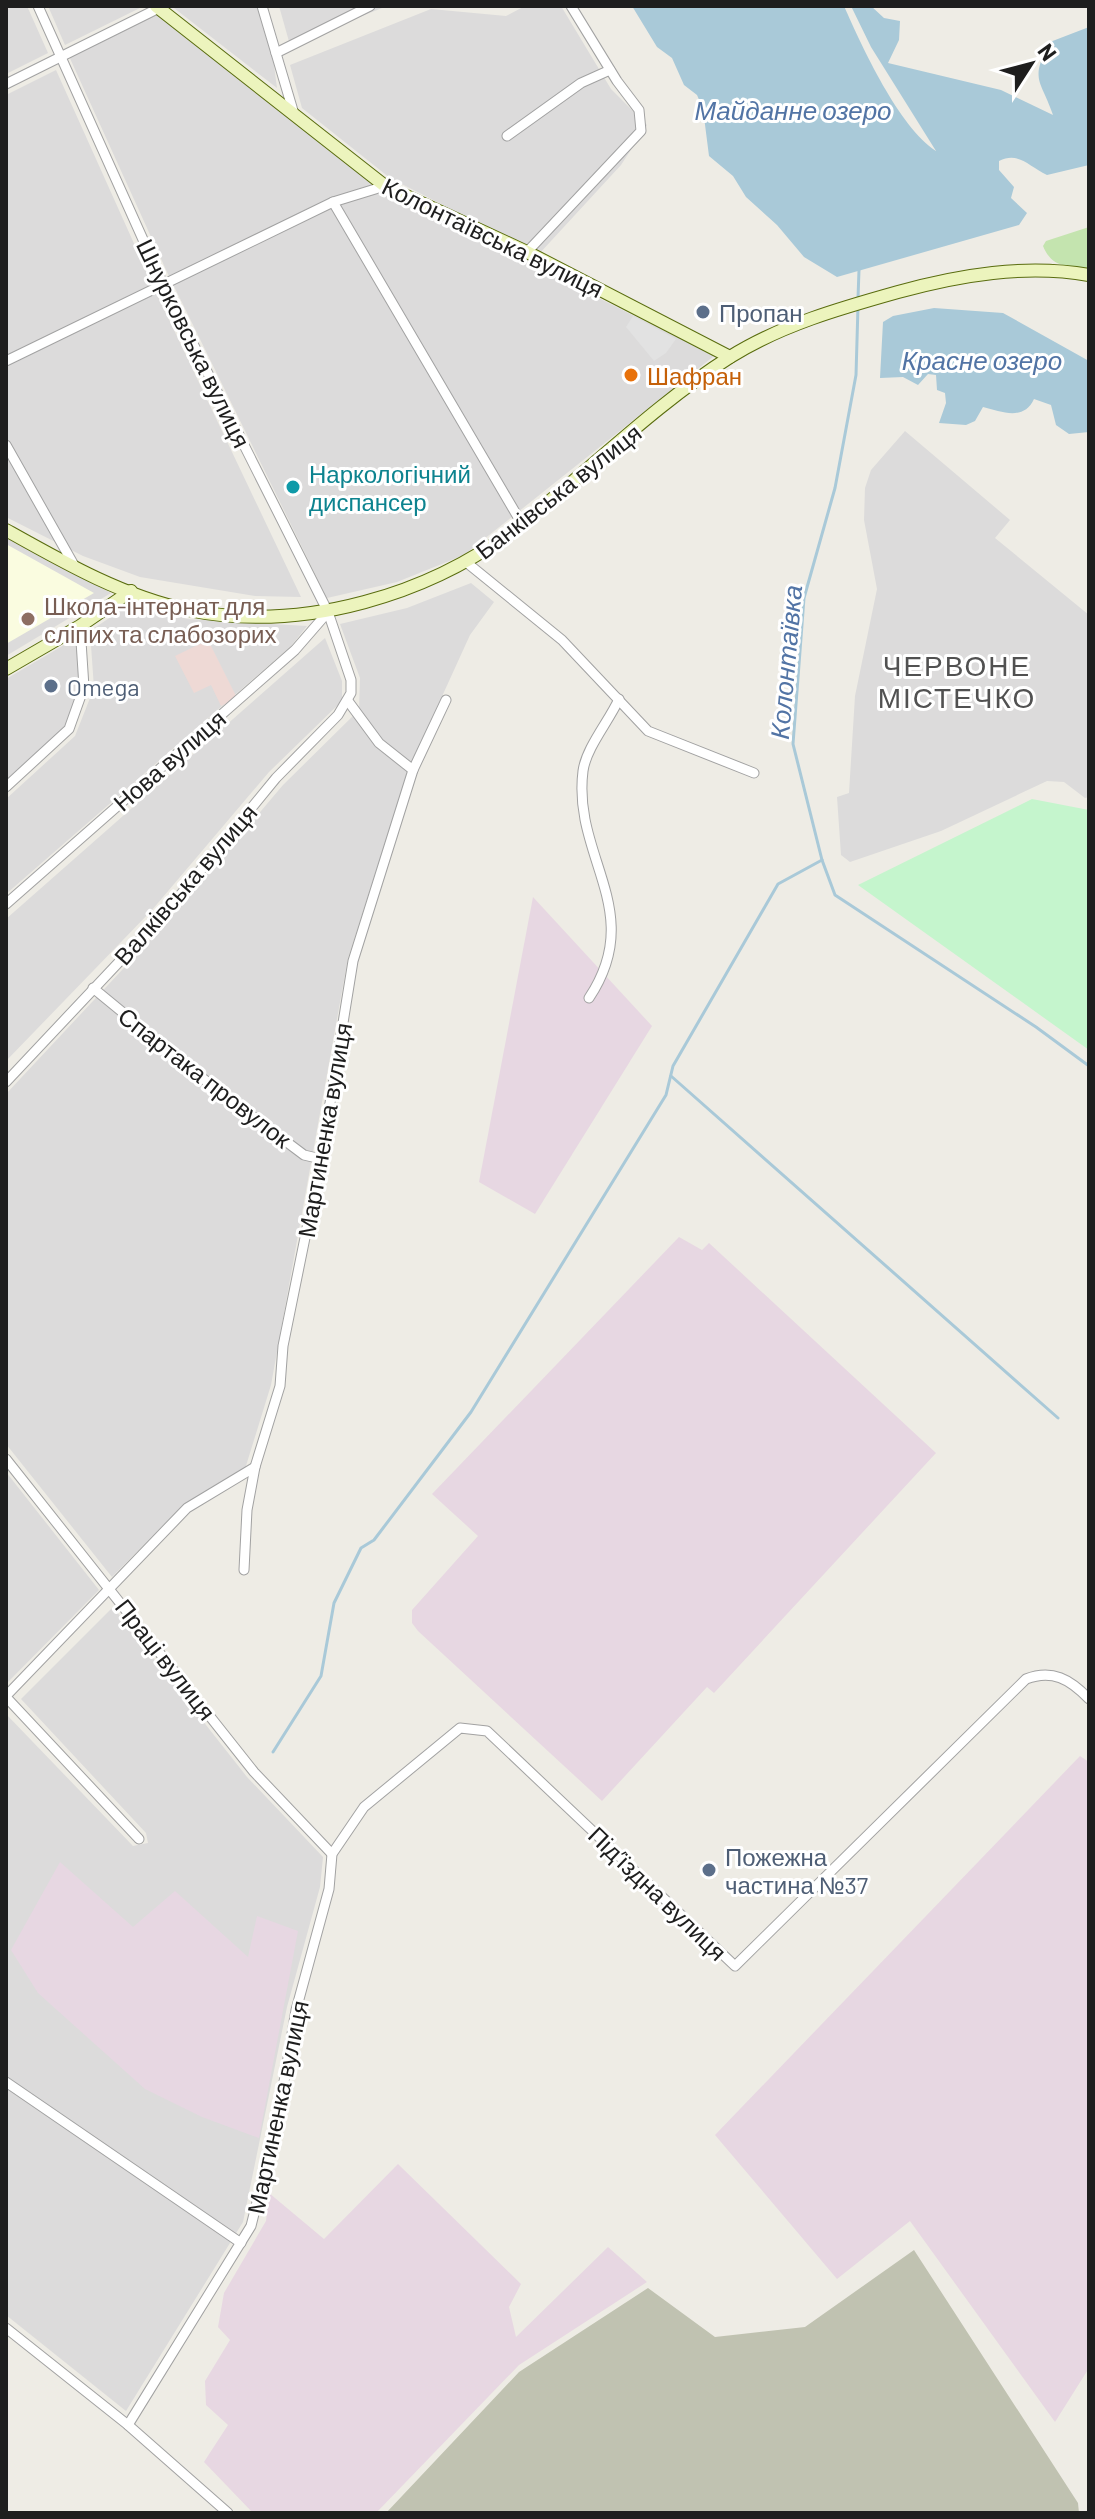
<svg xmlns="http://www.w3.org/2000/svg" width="1095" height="2519" font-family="Barlow,sans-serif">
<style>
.residential{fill:#dcdbdb}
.commercial{fill:#eed9d5}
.industrial{fill:#e7d7e2}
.education{fill:#fafce0}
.construction{fill:#c0c2b1}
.grass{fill:#c4e4af}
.park{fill:#c5f5cd}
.parking{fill:#e2e2e2}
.water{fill:#a9c9d8}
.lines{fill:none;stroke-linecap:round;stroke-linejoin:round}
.stream{stroke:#a9c9d8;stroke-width:3}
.street-casing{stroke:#a2a2a2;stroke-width:11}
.secondary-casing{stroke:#596c0e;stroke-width:14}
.street{stroke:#fff;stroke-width:9}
.secondary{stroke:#ecf4bd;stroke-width:12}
.service-dot{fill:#5c6f8a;stroke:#fff;stroke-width:3}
.food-dot{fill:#e8710a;stroke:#fff;stroke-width:3}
.culture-dot{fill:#0f9aa8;stroke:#fff;stroke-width:3}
.education-dot{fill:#8d6e63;stroke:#fff;stroke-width:3}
.labels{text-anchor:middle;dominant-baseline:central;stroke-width:6;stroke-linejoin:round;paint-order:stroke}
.street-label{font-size:24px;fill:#1e1e1e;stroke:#fff}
.service-label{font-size:24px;fill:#4e5e75;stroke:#fff;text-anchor:start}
.food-label{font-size:24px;fill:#c56008;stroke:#fff;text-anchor:start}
.culture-label{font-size:24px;fill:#0d838f;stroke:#fff;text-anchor:start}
.education-label{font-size:24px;fill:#785e54;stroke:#fff;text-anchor:start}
.water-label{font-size:26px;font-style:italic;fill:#5274a5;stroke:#fff}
.quarter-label{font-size:28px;letter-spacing:2px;fill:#515151;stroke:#fff}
</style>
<rect width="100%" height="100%" fill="#eeece5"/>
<g class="residential">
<path d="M6 6H27L48 53 6 74Z"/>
<path d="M48 6H141L142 7 65 45Z"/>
<path d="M177 6H260L271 42 277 88 174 8Z"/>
<path d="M279 6H387L290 45Z"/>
<path d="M525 6H561L611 89 647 125 621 165 539 254 390 178 302 108 290 65 431 9 506 16Z"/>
<path d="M154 12 376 186 714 356 464 555 397 582 327 598 167 272 68 54Z"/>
<path d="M56 70 154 288 301 597 255 596 140 577 83 556 6 517V95Z"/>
<path d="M905 431 1010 520 995 538 1089 615V797L1085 798 1064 782 1047 781 941 831 850 862 841 855 837 797 849 793 855 696 877 589 864 520 865 488 871 470Z"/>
<path d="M6 537 111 593 6 656Z"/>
<path d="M471 583 494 602 470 635 408 771 348 958 271 1385 245 1469 184 1504 112 1577 6 1444V1094L166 923 283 785 359 710 360 678 340 624 407 608Z"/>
<path d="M133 602 187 619 307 626 291 646 6 894V799L75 736 94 688 90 631Z"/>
<path d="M76 638 82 688 65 727 6 781V679Z"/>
<path d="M325 638 342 681V701L269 772 152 910 6 1061V919Z"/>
<path d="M6 1472 99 1590 6 1684Z"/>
<path d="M113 1607 247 1777 323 1857 320 1887 287 2007 243 2222 126 2411 6 2315V1714L133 1846 148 1843 146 1833 21 1699Z"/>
</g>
<path class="commercial" d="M208 640 237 698 221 706 211 685 194 693 175 656Z"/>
<g class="industrial">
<path d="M533 897 652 1026 535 1214 479 1182Z"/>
<path d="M679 1237 702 1250 709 1243 936 1453 714 1693 707 1687 602 1801 418 1631 412 1623V1610L478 1536 432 1494Z"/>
<path d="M1080 1756 1089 1762V2368L1055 2422 910 2221 837 2279 715 2135Z"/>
<path d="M60 1862 133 1927 175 1891 248 1957 257 1916 298 1931 259 2138 202 2117 145 2089 38 1993 11 1950Z"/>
<path d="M398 2164 521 2284 509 2307 516 2337 608 2247 647 2282 519 2365 376 2513H253L204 2462 228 2425 206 2405 205 2381 230 2340 218 2327 224 2293 266 2221 269 2193 324 2239Z"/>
</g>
<path class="education" d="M6 544 94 593 6 644Z"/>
<path class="construction" d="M914 2250 1078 2503 1079 2513H386L519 2372 648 2288 715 2337 805 2327Z"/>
<path class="grass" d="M1089 227V268C1067 266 1052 268 1043 246L1046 241Z"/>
<path class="park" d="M1032 799 1089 810V1050L858 885Z"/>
<path class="parking" d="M633 316 676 339 666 353 654 361 626 327Z"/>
<g class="water">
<path d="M632 6H844C862 47 899 127 936 151L871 47 851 6H871L884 18 900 21 899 40 888 63 1001 90 1053 115C1041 79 1029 81 1050 42L1089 27V165L1047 175C1029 167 1019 151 999 161V170L1014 187 1011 198 1027 213 1019 225 837 277 804 257 777 225 746 197 733 176 709 156 703 109 697 95 684 85 672 58 657 47Z"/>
<path d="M934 308 1003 313 1089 361V432L1069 434 1056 425 1051 405 1034 399C1024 421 1002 412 983 407L975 421 966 425 939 423 946 403 945 393 937 390 936 375 928 374 918 385 903 377 880 378 883 322 893 316Z"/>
</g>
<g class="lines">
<g class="stream">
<path d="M858 298 859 270"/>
<path d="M858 306 856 375 835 488 804 598 793 744 822 860 835 895 1036 1027 1089 1066"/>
<path d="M671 1076 1058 1418"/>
<path d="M273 1752 321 1676 334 1603 361 1548 374 1540 471 1412 666 1095 673 1066 778 884 822 860"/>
</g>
<g class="street-casing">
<g id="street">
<path d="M262 6 294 114"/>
<path d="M276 53 370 6"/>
<path d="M6 84 163 6"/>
<path d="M507 136 581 83 610 70"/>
<path d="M333 202 522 524"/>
<path d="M527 252 641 131 639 110 617 81 571 6"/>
<path d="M6 361 333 202 385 186"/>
<path d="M6 445 75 567"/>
<path d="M466 562 562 640 648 731 754 773"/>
<path d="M348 701 379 743 413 770"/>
<path d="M6 787 69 729 84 687 80 626"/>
<path d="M6 904 295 650 328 612"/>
<path d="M93 988 211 1085 304 1155 321 1159"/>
<path d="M589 998C647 911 572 857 583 771 586 748 609 721 619 699"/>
<path d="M6 1082 168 910 276 778 338 715 351 693V680L328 612 163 284 38 6"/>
<path d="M6 1459 254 1772 332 1854"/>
<path d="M244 1570 247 1510 255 1467 280 1386 283 1346 321 1159 353 961 413 770 446 700"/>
<path d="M6 1696 187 1508 255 1467"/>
<path d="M6 1697 139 1839"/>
<path d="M6 2082 241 2243"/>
<path d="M6 2328 128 2425 228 2513"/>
<path d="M128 2425 251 2226 278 2118 296 2010 329 1889 332 1854 364 1807 460 1728 487 1731 735 1966 1026 1679C1052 1669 1070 1679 1089 1699"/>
</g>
</g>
<g class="secondary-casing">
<g id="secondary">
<path d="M156 6 385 186 527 252 730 357"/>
<path d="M6 530C63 562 124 597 188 610 303 633 432 595 523 523 591 469 656 404 730 357 781 325 841 308 898 292 960 275 1025 264 1089 275"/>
<path d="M6 669 80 626 131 591"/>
</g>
</g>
<use href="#street" class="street"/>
<use href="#secondary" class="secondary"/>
</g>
<g class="service-dot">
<circle cx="703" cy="312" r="8"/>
<circle cx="51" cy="686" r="8"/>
<circle cx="709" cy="1870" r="8"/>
</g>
<circle class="food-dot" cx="631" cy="375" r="8"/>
<circle class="culture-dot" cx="293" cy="487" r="8"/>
<circle class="education-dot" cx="28" cy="619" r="8"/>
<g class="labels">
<g class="street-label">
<text transform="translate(493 237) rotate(26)">Колонтаївська вулиця</text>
<text transform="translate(194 343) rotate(64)">Шнурковська вулиця</text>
<text transform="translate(558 491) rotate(-38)">Банківська вулиця</text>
<text transform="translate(169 760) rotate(-41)">Нова вулиця</text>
<text transform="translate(185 884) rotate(-49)">Валківська вулиця</text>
<text transform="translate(205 1077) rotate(38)">Спартака провулок</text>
<text transform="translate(324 1130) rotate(-80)">Мартиненка вулиця</text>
<text transform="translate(166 1659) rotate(52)">Праці вулиця</text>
<text transform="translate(658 1893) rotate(44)">Під’їздна вулиця</text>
<text transform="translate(277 2107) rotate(-78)">Мартиненка вулиця</text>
</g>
<g class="service-label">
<text x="719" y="312">Пропан</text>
<text x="67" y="686">Omega</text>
<text x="725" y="1856">Пожежна<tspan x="725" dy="28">частина №37</tspan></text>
</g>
<g class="food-label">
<text x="647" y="375">Шафран</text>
</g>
<g class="culture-label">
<text x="309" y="473">Наркологічний<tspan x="309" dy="28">диспансер</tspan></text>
</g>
<g class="education-label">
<text x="44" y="605">Школа-інтернат для<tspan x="44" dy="28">сліпих та слабозорих</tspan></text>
</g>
<g class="water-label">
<text x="793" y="109">Майданне озеро</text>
<text x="982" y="359">Красне озеро</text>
<text transform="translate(785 662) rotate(-85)">Колонтаївка</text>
</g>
<g class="quarter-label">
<text x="957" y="665">ЧЕРВОНЕ<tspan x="957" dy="32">МІСТЕЧКО</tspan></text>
</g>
</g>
<rect width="1095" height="2519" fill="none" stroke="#1e1e1e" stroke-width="16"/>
<g transform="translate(1031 64) rotate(54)" stroke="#ffffff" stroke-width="6" paint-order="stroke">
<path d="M0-6L14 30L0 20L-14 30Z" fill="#1e1e1e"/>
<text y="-12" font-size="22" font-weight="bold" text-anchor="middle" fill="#1e1e1e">N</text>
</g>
</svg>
